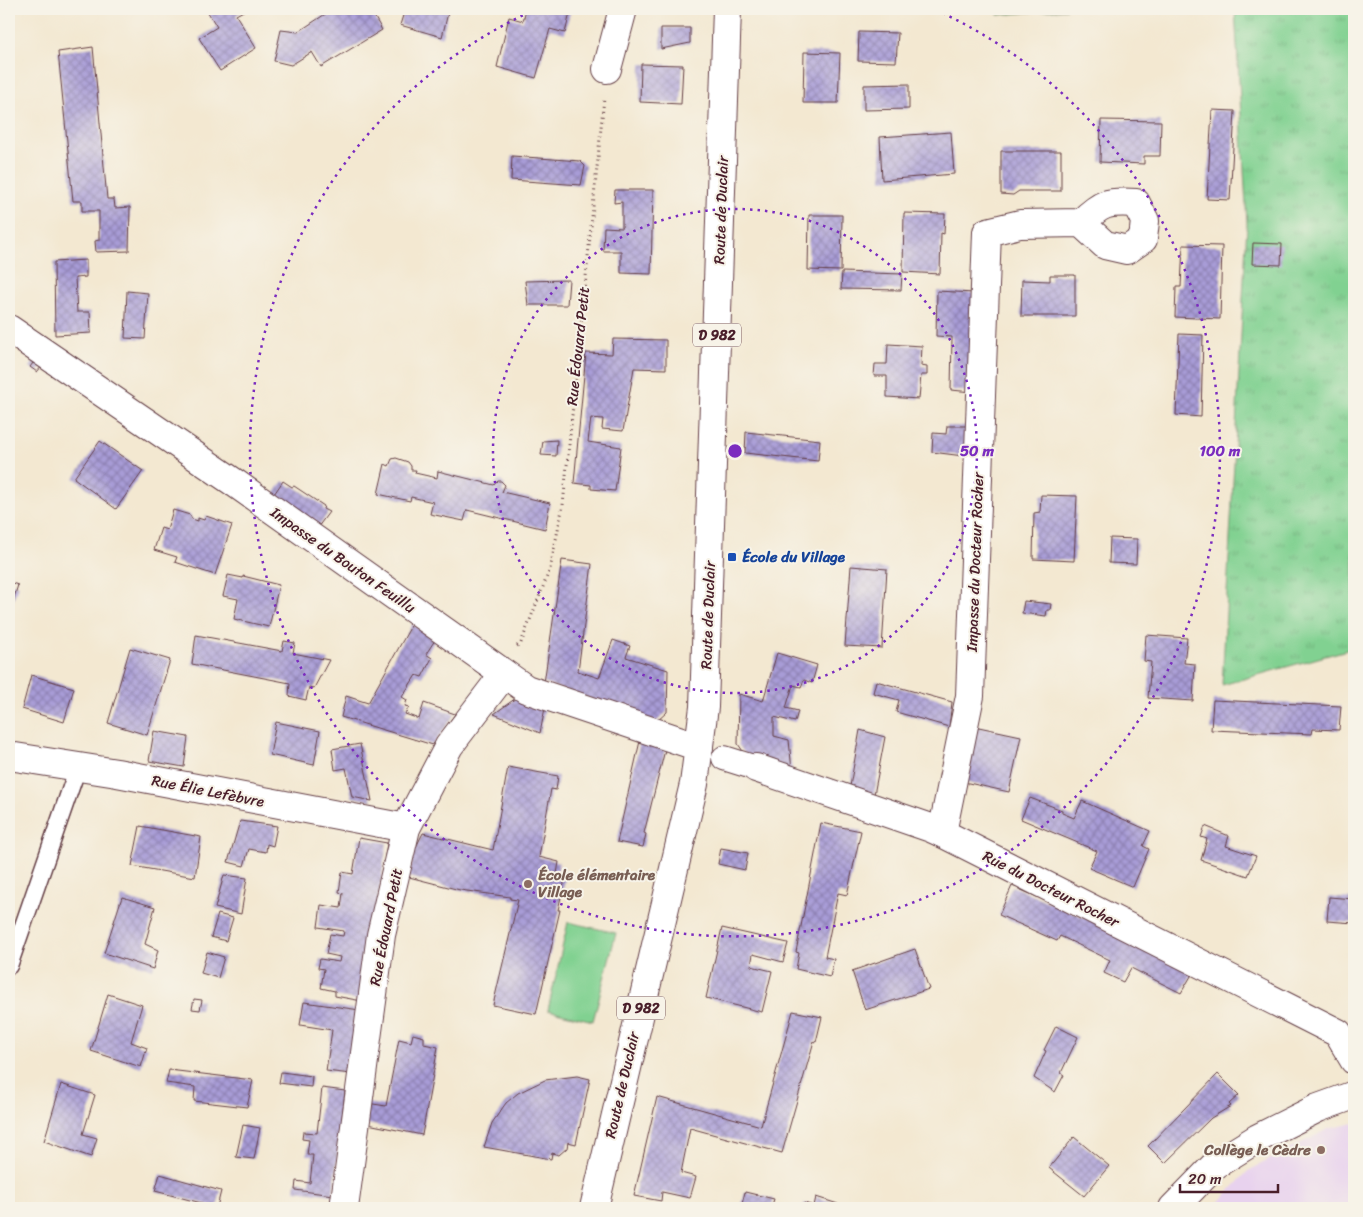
<svg xmlns="http://www.w3.org/2000/svg" width="1363" height="1217" font-family="Sriracha,sans-serif">
<style>
.built{fill:#e8d2ee}
.grass{fill:url(#grass-tufts);stroke:#66785e}
.pitch{fill:#81d191;stroke:#66785e}
.building{fill:url(#building-cross-hatch)}
.lines{fill:none;stroke-linecap:round;stroke-linejoin:round}
.service-casing{stroke:#633d44;stroke-width:19}
.pedestrian-casing{stroke:#633d44;stroke-width:26}
.minor-casing{stroke:#633d44;stroke-width:30}
.tertiary-casing{stroke:#633d44;stroke-width:30}
.primary-casing{stroke:#633d44;stroke-width:30}
.path{stroke:#633d44;stroke-width:3;stroke-dasharray:1 4;stroke-linecap:butt}
.service{stroke:#fff;stroke-width:16}
.pedestrian{stroke:#fff;stroke-width:24}
.minor{stroke:#fff;stroke-width:28}
.tertiary{stroke:#fff;stroke-width:28}
.primary{stroke:#fff;stroke-width:28}
.ring{fill:none;stroke:#7b2cbf;stroke-width:2.5;stroke-dasharray:2.5 5}
.transit-dot{fill:#1a4fb4;stroke:#f7f3e8;stroke-width:2}
.education-dot{fill:#8d6e63;stroke:#f7f3e8;stroke-width:2}
.labels{text-anchor:middle;dominant-baseline:central;stroke-width:4;stroke-linejoin:round;paint-order:stroke}
.shield{fill:#f7f3e8;stroke:#7e5f64;stroke-width:1}
.shield-label{font-size:14px;font-weight:bold;fill:#4a1f2b}
.street-label{font-size:15px;fill:#4a1f2b;stroke:#f7f3e8}
.transit-label{font-size:15px;font-weight:bold;fill:#164399;stroke:#f7f3e8;text-anchor:start}
.education-label{font-size:15px;font-weight:bold;fill:#785e54;stroke:#f7f3e8;text-anchor:start}
.centre{fill:#7b2cbf;stroke:#f7f3e8;stroke-width:2.5}
.ring-label{font-size:15px;text-anchor:middle;font-weight:bold;fill:#7b2cbf;stroke:#f7f3e8;stroke-width:4;stroke-linejoin:round;paint-order:stroke}
</style>
<defs>
<pattern id="grass-tufts" width="24" height="20" patternUnits="userSpaceOnUse" patternTransform="scale(1.25)"><rect width="24" height="20" fill="#81d191"/><path d="M3 7l-1-3M5 7V3M7 7l1-3M15 17l-1-3M17 17v-4M19 17l1-3" fill="none" stroke="#71b37d"/></pattern>
<pattern id="building-cross-hatch" width="8" height="8" patternUnits="userSpaceOnUse" patternTransform="scale(1.25)"><rect width="8" height="8" fill="#a89cd7"/><path d="M0 0l8 8M0 8l8-8" fill="none" stroke="#8b7faf"/></pattern>
</defs>
<rect width="100%" height="100%" fill="#f7f3e8"/>
<filter id="ink" filterUnits="userSpaceOnUse"><feTurbulence type="fractalNoise" baseFrequency=".02" numOctaves="2"/><feDisplacementMap in="SourceGraphic" scale="10" xChannelSelector="R" yChannelSelector="G"/><feConvolveMatrix kernelMatrix="1 2 1 2 8 2 1 2 1" color-interpolation-filters="sRGB"/></filter>
<filter id="wash" filterUnits="userSpaceOnUse"><feTurbulence type="fractalNoise" baseFrequency=".0096" numOctaves="4" result="noise"/><feDisplacementMap in="SourceGraphic" scale="20" xChannelSelector="R" yChannelSelector="G"/><feGaussianBlur stdDeviation="1.12" result="paint"/><feColorMatrix in="noise" values="0 0 0 0 0 0 0 0 0 0 0 0 0 0 0 0 0 1.4 0 .05"/><feComposite in="paint" operator="in"/></filter>
<g filter="url(#wash)">
<rect width="100%" height="100%" fill="#f3e8d1"/>
<path class="built" d="M1354 1123V1208H1214L1248 1171 1328 1129Z"/>
<g class="grass">
<path d="M998 9H1067L998 15Z"/>
<path d="M1235 9H1354V648L1222 685 1247 224Z"/>
</g>
<path class="pitch" d="M568 922 616 933 593 1021 548 1010Z"/>
<g id="blocks">
<g class="building">
<path d="M206 9H247L236 15 256 48 220 71 199 38 217 27Z"/>
<path d="M333 9H370L382 30 321 67 312 52 291 65 274 61 281 30 298 32Z"/>
<path d="M405 9H449L442 37 400 25Z"/>
<path d="M526 9H571L565 33 550 29 536 78 497 67 509 17 523 21Z"/>
<path d="M661 28H690V43L661 49Z"/>
<path d="M859 32 898 33 896 62 858 61Z"/>
<path d="M93 47 107 199H114L115 208 130 207 129 251 96 252 95 241 99 240V211H82V201H73L58 52Z"/>
<path d="M804 52 840 53 838 103H803Z"/>
<path d="M641 64 683 65 681 104 640 102Z"/>
<path d="M909 84V109L864 110V85Z"/>
<path d="M1212 110 1235 111 1230 200 1207 199Z"/>
<path d="M1101 120 1161 121 1160 156H1144V164L1100 162Z"/>
<path d="M951 132 954 174 882 180 880 137Z"/>
<path d="M1001 151H1061V191H1019L1013 195 1001 194Z"/>
<path d="M512 156 580 161 585 166 581 185 511 180Z"/>
<path d="M615 190H653L651 274 621 273V251H603L604 227 622 228V202L614 203Z"/>
<path d="M904 213 945 214 944 234 941 233 940 274 903 272Z"/>
<path d="M809 215H842L841 271 808 270Z"/>
<path d="M1253 243 1282 244 1281 265 1252 264Z"/>
<path d="M1183 245 1222 246 1220 319 1175 317 1176 287H1181Z"/>
<path d="M86 260V277L75 278 77 312H90L91 333 55 335 54 262Z"/>
<path d="M842 272 902 274 901 290 841 289Z"/>
<path d="M1050 275H1075V316H1021L1022 280 1050 281Z"/>
<path d="M569 280 567 305H528L525 281Z"/>
<path d="M127 291 148 293 145 339 125 338Z"/>
<path d="M937 291 974 293 972 392 951 390 952 337 936 336Z"/>
<path d="M1179 334 1203 335 1201 417 1176 415Z"/>
<path d="M613 339 666 340V369L634 368 623 431 602 429 603 419 591 418 588 442 621 447 615 491 591 489V485L574 483 586 353 612 354Z"/>
<path d="M888 344 922 346 921 366 927 367V375H921L919 399 887 397V376H874L875 364H887Z"/>
<path d="M36 359 43 365 37 372 30 367Z"/>
<path d="M947 426H971V457L932 452 933 433 946 434Z"/>
<path d="M746 432 820 440 818 461 745 453Z"/>
<path d="M557 440 556 456 541 455 543 441Z"/>
<path d="M100 441 143 471 116 509 74 478Z"/>
<path d="M396 458 408 462 411 466V470H416L415 473 437 478 438 471 494 485 498 481H501L505 485 502 492 550 503 545 529 467 510 464 521 430 514 433 502 411 497 410 501 378 494 385 464 389 466 392 459Z"/>
<path d="M283 481 292 487 294 486 324 506 323 509 329 512 315 531 270 500Z"/>
<path d="M1041 495 1077 496 1074 561 1033 559 1034 513 1040 512Z"/>
<path d="M173 510 190 515 192 519 198 521V518L204 520 206 516 232 525 215 575 175 562 177 557 154 550 161 528 167 530Z"/>
<path d="M1110 538 1137 539 1136 564 1109 563Z"/>
<path d="M562 560 592 564 578 671 599 678 613 640 630 646 626 657 668 670 667 712 656 722 544 683Z"/>
<path d="M851 566 887 569 882 648 845 646Z"/>
<path d="M228 575 243 578V576L279 585 269 627 234 619 238 599 223 596Z"/>
<path d="M9 582 18 585 9 613Z"/>
<path d="M1024 601 1051 604 1050 610H1047L1046 616 1022 613Z"/>
<path d="M412 624 435 640 426 654 432 658 422 677 416 675 402 697 407 700 405 706 409 707 405 714 419 719 424 703 455 714 433 745 341 717 346 696 368 703Z"/>
<path d="M196 635 282 651 284 641 295 643 293 653 329 660 314 688 309 687 306 700 289 696 290 683 192 664Z"/>
<path d="M1146 635 1187 638 1184 663 1195 664 1193 701 1148 698 1151 662 1144 661Z"/>
<path d="M130 648 170 660 147 735 108 723Z"/>
<path d="M777 653 817 665 812 683 804 680 801 687 793 685 786 708 798 711 795 722 774 717V736L789 740 792 771 745 754 738 744 739 694 763 701Z"/>
<path d="M31 675 74 688 64 722 22 709Z"/>
<path d="M876 681 952 702 949 727 896 712 899 700 873 693Z"/>
<path d="M516 698 545 708 540 733 494 714Z"/>
<path d="M1213 700 1341 706 1339 730 1313 729 1312 734 1211 730Z"/>
<path d="M276 722 320 731 314 765 270 755Z"/>
<path d="M974 726 1021 736 1009 792 955 780Z"/>
<path d="M860 730 885 737 873 800 849 792Z"/>
<path d="M154 731 188 737 184 767 149 761Z"/>
<path d="M640 741 665 750 644 833 646 834 643 847 617 842Z"/>
<path d="M360 744 372 801 352 797 346 768 335 770 332 749Z"/>
<path d="M508 767 558 776 556 790 551 789 539 857 559 862 557 874 566 875 558 910H560L536 1014 493 1005 518 900 510 899V897L460 890 409 877 414 851 423 833 493 850Z"/>
<path d="M1030 798 1062 810V813L1074 818 1082 801 1150 831 1143 846 1149 849 1133 887 1089 868 1097 851 1021 819Z"/>
<path d="M240 821 277 826 273 846 267 844 266 852 249 849 244 866 228 862Z"/>
<path d="M821 823 861 831 847 895 838 893 825 957 834 959 830 977 796 969 799 953 796 952Z"/>
<path d="M140 826 201 837 195 877 132 866Z"/>
<path d="M1205 826 1229 836 1226 846 1256 856 1248 876 1201 860 1207 839 1201 837Z"/>
<path d="M9 837H12L10 848H9Z"/>
<path d="M359 838 387 843 362 1001 335 996V991L321 988 324 969 318 968 320 959 339 962 340 957 326 954 330 934 343 936 344 931 318 927 321 905 341 908 343 893 339 892 342 872 353 874Z"/>
<path d="M721 848 748 853 745 870 718 864Z"/>
<path d="M224 875 247 878 241 914 215 908Z"/>
<path d="M1012 886 1104 926 1194 971 1181 993 1131 968 1123 982 1104 973 1110 960 1060 936 1057 941 999 915Z"/>
<path d="M122 897 155 907 145 944 158 950 153 969 104 953Z"/>
<path d="M1329 897 1354 899V923L1327 921Z"/>
<path d="M218 914 233 918 226 941 211 937Z"/>
<path d="M722 928 788 943 783 962 753 954 751 966 772 971 762 1012 706 998Z"/>
<path d="M915 949 929 989 865 1010 852 971Z"/>
<path d="M207 952 224 957 218 978 201 973Z"/>
<path d="M108 994 142 1005 131 1042 147 1048 141 1067 91 1051Z"/>
<path d="M194 999 202 1000 200 1010 192 1009Z"/>
<path d="M304 1002 360 1010 351 1074 326 1071 332 1030 300 1025Z"/>
<path d="M793 1011 822 1017 816 1042 814 1041 782 1153 690 1128 681 1173 696 1177 690 1198 662 1192 661 1201 634 1196 657 1097 761 1126Z"/>
<path d="M1056 1026 1078 1037 1061 1073 1064 1075 1055 1092 1034 1078 1046 1051 1044 1050Z"/>
<path d="M413 1034 424 1037V1044L438 1047 422 1135 363 1123 367 1103 386 1106 399 1039 411 1042Z"/>
<path d="M169 1070 253 1080 247 1107 194 1101 195 1087 166 1083Z"/>
<path d="M281 1072 312 1076 311 1087 279 1083Z"/>
<path d="M1218 1074 1239 1095 1229 1104 1231 1106 1211 1118 1165 1163 1148 1146Z"/>
<path d="M577 1076 590 1079 576 1144 568 1142 567 1148 559 1155 552 1153 551 1159 484 1147 492 1123 506 1103 518 1093 545 1080Z"/>
<path d="M61 1084 95 1095 83 1134 97 1138 91 1157 44 1141Z"/>
<path d="M322 1088 345 1091 333 1195 295 1190 296 1181 310 1183 313 1155H307L309 1140 302 1139 303 1132 317 1133Z"/>
<path d="M243 1125 260 1128 254 1159 236 1157Z"/>
<path d="M1074 1137 1109 1166 1084 1196 1049 1168Z"/>
<path d="M160 1174 221 1191 217 1207 155 1191Z"/>
<path d="M745 1192 774 1199 771 1208H741Z"/>
<path d="M816 1197 838 1204 837 1208H803L804 1203 814 1206Z"/>
</g>
</g>
</g>
<g filter="url(#ink)">
<use href="#blocks" fill-opacity="0" stroke="#633d44" stroke-width="1"/>
<g class="lines">
<g class="service-casing">
<path id="service" d="M9 966 78 767"/>
</g>
<g class="pedestrian-casing">
<path id="pedestrian" d="M724 758 756 768"/>
</g>
<g class="minor-casing">
<g id="minor">
<path d="M607 69 623 9"/>
<path d="M9 329 235 483 526 689 699 747"/>
<path d="M9 756 117 773 406 828"/>
<path d="M756 768 931 828 942 833 1338 1033 1354 1060"/>
<path d="M942 833 970 696 987 232 1020 224 1081 223 1105 245 1127 250 1143 239 1145 221 1136 203C1107 201 1101 203 1081 223"/>
<path d="M344 1208 381 935 406 828 449 746 504 674"/>
</g>
</g>
<g class="tertiary-casing">
<path id="tertiary" d="M1173 1208 1216 1164 1258 1138 1318 1108 1354 1095"/>
</g>
<g class="primary-casing">
<path id="primary" d="M594 1208 694 784 704 707 727 9"/>
</g>
<path class="path" d="M517 646 521 643 550 569 563 505 604 98"/>
<use href="#service" class="service"/>
<use href="#pedestrian" class="pedestrian"/>
<use href="#minor" class="minor"/>
<use href="#tertiary" class="tertiary"/>
<use href="#primary" class="primary"/>
</g>
</g>
<g class="ring">
<circle cx="735" cy="451" r="242"/>
<path d="M936 10A485 485 0 1 1 534 10"/>
</g>
<rect class="transit-dot" x="727" y="552" width="10" height="10" rx="2.5"/>
<g class="education-dot">
<circle cx="528" cy="884" r="5"/>
<circle cx="1321" cy="1150" r="5"/>
</g>
<g class="labels">
<g class="shield">
<rect x="693" y="323.5" width="48" height="23" rx="4"/>
<rect x="617" y="996.5" width="48" height="23" rx="4"/>
</g>
<g class="shield-label">
<text x="717" y="335">D 982</text>
<text x="641" y="1008">D 982</text>
</g>
<g class="street-label">
<text transform="translate(721 210) rotate(-88)">Route de Duclair</text>
<text transform="translate(578 346) rotate(-84)">Rue Édouard Petit</text>
<text transform="translate(343 560) rotate(35)">Impasse du Bouton Feuillu</text>
<text transform="translate(975 562) rotate(-88)">Impasse du Docteur Rocher</text>
<text transform="translate(708 615) rotate(-88)">Route de Duclair</text>
<text transform="translate(208 791) rotate(11)">Rue Élie Lefèbvre</text>
<text transform="translate(1051 889) rotate(27)">Rue du Docteur Rocher</text>
<text transform="translate(386 927) rotate(-79)">Rue Édouard Petit</text>
<text transform="translate(622 1085) rotate(-77)">Route de Duclair</text>
</g>
<g class="transit-label">
<text x="742" y="557">École du Village</text>
</g>
<g class="education-label">
<text x="538" y="875">École élémentaire<tspan x="538" dy="17">Village</tspan></text>
<text x="1311" y="1150" text-anchor="end">Collège le Cèdre</text>
</g>
</g>
<circle cx="735" cy="451" r="8" class="centre"/>
<g class="ring-label">
<text x="977" y="456">50 m</text>
<text x="1220" y="456">100 m</text>
</g>
<rect width="1363" height="1217" fill="none" stroke="#f7f3e8" stroke-width="30"/>
<path d="M1180 1184v8h98v-8" fill="none" stroke="#4a1f2b" stroke-width="2.5"/>
<text x="1188" y="1184" font-size="15" fill="#4a1f2b" stroke="#f7f3e8" stroke-width="4" paint-order="stroke">20 m</text>
</svg>
